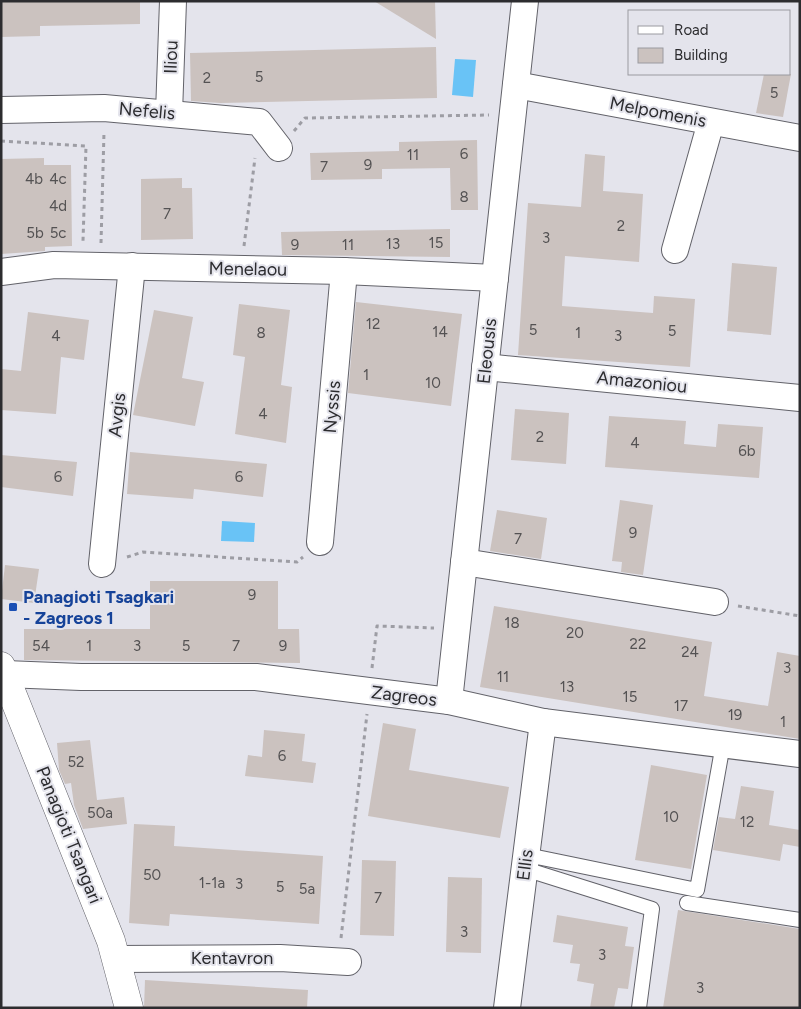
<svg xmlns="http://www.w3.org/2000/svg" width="801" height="1009" font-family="Figtree,sans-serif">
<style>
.water{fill:#69c3f6}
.building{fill:#cbc2bf}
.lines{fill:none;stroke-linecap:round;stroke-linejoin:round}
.lane-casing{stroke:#626269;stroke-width:16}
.street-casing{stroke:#626269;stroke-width:28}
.secondary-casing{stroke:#626269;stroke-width:29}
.path{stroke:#9d9da4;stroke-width:3;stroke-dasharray:4 4;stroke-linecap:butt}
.lane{stroke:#fff;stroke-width:14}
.street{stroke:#fff;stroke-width:26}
.secondary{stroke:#fff;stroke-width:28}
.transit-dot{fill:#1a4fb4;stroke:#e4e4ec;stroke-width:2}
.labels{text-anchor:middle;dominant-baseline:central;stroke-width:4;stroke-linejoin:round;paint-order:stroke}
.number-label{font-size:15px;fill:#545253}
.street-label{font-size:18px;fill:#2c2c2f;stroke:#e4e4ec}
.transit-label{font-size:18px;font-weight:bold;fill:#164399;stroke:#e4e4ec;text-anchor:start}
</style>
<rect width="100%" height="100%" fill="#e4e4ec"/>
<g class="water">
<path d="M455 59 476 60 473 97 452 95Z"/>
<path d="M222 521 255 523 254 542 221 541Z"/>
</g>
<g class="building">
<path d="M1 1H140V24L40 26V36L1 37Z"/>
<path d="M374 1H435L436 39Z"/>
<path d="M436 47 437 98 220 103 191 101 190 53Z"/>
<path d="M764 74H791L783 117 756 113Z"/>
<path d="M477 140 478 210H451L450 168 382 169V179L311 180 310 153 399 151V142Z"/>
<path d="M585 154 605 156 603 191 643 194 639 262 565 256 562 306 653 313 654 296 695 299 690 367 518 355 528 203 581 207Z"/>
<path d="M44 158V165H71L72 246 45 247V251L1 254V159Z"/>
<path d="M182 178V188H192L193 239 141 240V179Z"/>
<path d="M450 229V257L282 255 281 232Z"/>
<path d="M732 263 777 267 771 335 727 331Z"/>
<path d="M356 302 462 314 451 406 348 393Z"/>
<path d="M239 304 290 310 281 385 292 387 286 443 235 434 245 357 233 355Z"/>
<path d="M154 310 193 317 182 378 204 382 195 426 133 415Z"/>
<path d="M28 312 89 320 84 360 61 357 56 414 1 410V369L21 371Z"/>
<path d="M515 409 569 413 566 464 511 460Z"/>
<path d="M609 416 686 421 684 444 716 447 718 424 763 427 759 478 605 467Z"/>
<path d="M130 452 267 464 263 497 194 489 193 499 127 494Z"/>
<path d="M1 455 77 462 73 496 1 487Z"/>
<path d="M620 500 653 505 643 575 621 572 622 562 612 561Z"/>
<path d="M497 510 547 518 541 559 490 551Z"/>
<path d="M5 565 39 569 34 603 1 599Z"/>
<path d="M150 581H278V629H299L300 663 24 660V629H150Z"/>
<path d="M494 606 712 642 704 696 768 706 777 652 800 656V739L480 687Z"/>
<path d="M383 723 416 729 409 770 509 787 500 838 368 816Z"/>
<path d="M264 730 305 734 302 761 316 763 313 783 245 776 248 755 262 757Z"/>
<path d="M90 740 97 800 124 797 127 824 83 829 74 805 71 783 65 784 59 770 57 743Z"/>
<path d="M651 765 707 775 691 869 635 860Z"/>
<path d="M741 786 774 791 769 825 800 830V847L783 844 780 861 713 850 719 817 735 819Z"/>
<path d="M134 824 175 826 174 846 323 856 319 924 170 914 169 926 129 923Z"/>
<path d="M362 860 396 861 394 936 360 935Z"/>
<path d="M448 877 482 878 481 953 446 952Z"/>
<path d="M678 910 800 929V1008H663Z"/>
<path d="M557 915 628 927 625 946 634 947 628 989 618 988 614 1008H590L594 984 577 981 580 964 570 963 573 945 553 942Z"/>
<path d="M145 980 308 990 307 1008H144Z"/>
</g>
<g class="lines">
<g class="lane-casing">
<g id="lane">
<path d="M527 855 697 890 723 744"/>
<path d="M525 869 652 909 639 1008"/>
<path d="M687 903 800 920"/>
</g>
</g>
<g class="street-casing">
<g id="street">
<path d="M516 85 800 138"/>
<path d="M1 110 104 108 259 122 279 148"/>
<path d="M169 113 173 1"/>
<path d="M675 250 711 122"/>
<path d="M1 272 54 265 344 271 495 278"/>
<path d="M485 367 800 398"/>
<path d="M320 542 344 271"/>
<path d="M464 562 715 602"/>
<path d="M102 564 132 266"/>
<path d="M5 674 81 677H256L449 701 543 722 800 754"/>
<path d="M449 701 525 1"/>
<path d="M116 959 280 958 348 962"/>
<path d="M507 1008 543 722"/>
</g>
</g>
<g class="secondary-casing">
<path id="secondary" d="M1 666 111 941 129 1008"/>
</g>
<g class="path">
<path d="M294 131 305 118 489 115"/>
<path d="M1 141 86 146 83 241"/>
<path d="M101 243 104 132"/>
<path d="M244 246 255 158"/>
<path d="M127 557 143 552 297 562 303 557"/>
<path d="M738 606 800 616"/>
<path d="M372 668 377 626 434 628"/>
<path d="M341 938 367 714"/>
</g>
<use href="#lane" class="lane"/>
<use href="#street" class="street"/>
<use href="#secondary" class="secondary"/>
</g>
<rect class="transit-dot" x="8" y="602" width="10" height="10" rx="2.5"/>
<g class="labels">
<g class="number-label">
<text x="259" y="77">5</text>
<text x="207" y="78">2</text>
<text x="774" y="93">5</text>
<text x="464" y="154">6</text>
<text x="413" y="155">11</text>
<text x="368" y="165">9</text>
<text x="324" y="167">7</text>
<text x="34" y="179">4b</text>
<text x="58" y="179">4c</text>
<text x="464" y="197">8</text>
<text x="58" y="206">4d</text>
<text x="167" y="214">7</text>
<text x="621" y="226">2</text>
<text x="35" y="233">5b</text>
<text x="58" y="233">5c</text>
<text x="546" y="238">3</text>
<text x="436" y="243">15</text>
<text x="393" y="244">13</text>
<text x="295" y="245">9</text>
<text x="348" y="245">11</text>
<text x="373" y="324">12</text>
<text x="533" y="330">5</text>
<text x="672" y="331">5</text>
<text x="440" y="332">14</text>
<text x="261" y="333">8</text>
<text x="578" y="333">1</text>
<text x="56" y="336">4</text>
<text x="618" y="336">3</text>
<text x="366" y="375">1</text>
<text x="433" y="383">10</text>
<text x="263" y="414">4</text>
<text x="540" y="437">2</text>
<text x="635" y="443">4</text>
<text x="747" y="451">6b</text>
<text x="58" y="477">6</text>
<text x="239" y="477">6</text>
<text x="633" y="533">9</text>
<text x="518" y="539">7</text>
<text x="252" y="595">9</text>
<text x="512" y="623">18</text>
<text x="575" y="633">20</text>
<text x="638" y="644">22</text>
<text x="41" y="646">54</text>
<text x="89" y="646">1</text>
<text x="137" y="646">3</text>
<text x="186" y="646">5</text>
<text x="236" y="646">7</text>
<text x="283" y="646">9</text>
<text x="690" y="652">24</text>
<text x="787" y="668">3</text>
<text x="503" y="677">11</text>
<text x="567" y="687">13</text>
<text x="630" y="697">15</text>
<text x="681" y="706">17</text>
<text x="735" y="715">19</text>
<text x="783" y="722">1</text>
<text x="282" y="756">6</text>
<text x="76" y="762">52</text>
<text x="100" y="813">50a</text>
<text x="671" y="817">10</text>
<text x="747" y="822">12</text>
<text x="152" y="875">50</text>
<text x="212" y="883">1-1a</text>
<text x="239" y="884">3</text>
<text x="280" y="887">5</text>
<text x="307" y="889">5a</text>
<text x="378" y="898">7</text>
<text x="464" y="932">3</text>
<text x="602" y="955">3</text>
<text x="700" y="988">3</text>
</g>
<g class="street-label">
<text transform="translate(171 57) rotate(-88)">Iliou</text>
<text transform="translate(147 111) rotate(5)">Nefelis</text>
<text transform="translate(658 112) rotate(11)">Melpomenis</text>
<text transform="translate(248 269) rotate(1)">Menelaou</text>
<text transform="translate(487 351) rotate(-84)">Eleousis</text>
<text transform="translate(642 382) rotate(6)">Amazoniou</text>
<text transform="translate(332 407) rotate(-85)">Nyssis</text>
<text transform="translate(117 415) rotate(-84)">Avgis</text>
<text transform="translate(404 696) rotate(7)">Zagreos</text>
<text transform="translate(69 835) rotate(68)">Panagioti Tsangari</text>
<text transform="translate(525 865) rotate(-83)">Ellis</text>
<text x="232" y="958">Kentavron</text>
</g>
<g class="transit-label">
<text x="23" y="597">Panagioti Tsagkari<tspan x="23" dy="21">- Zagreos 1</tspan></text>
</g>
</g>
<rect width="801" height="1009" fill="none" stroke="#2c2c2f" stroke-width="5"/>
<rect x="628" y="10" width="162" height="65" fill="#e4e4ec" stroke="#9a9aa0"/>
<rect x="638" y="26" width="25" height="8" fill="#ffffff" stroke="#9a9aa0"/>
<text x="674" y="35" font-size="15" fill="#2c2c2f">Road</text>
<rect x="638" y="48" width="25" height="15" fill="#cbc2bf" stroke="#9a9aa0"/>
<text x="674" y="60" font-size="15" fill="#2c2c2f">Building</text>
</svg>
